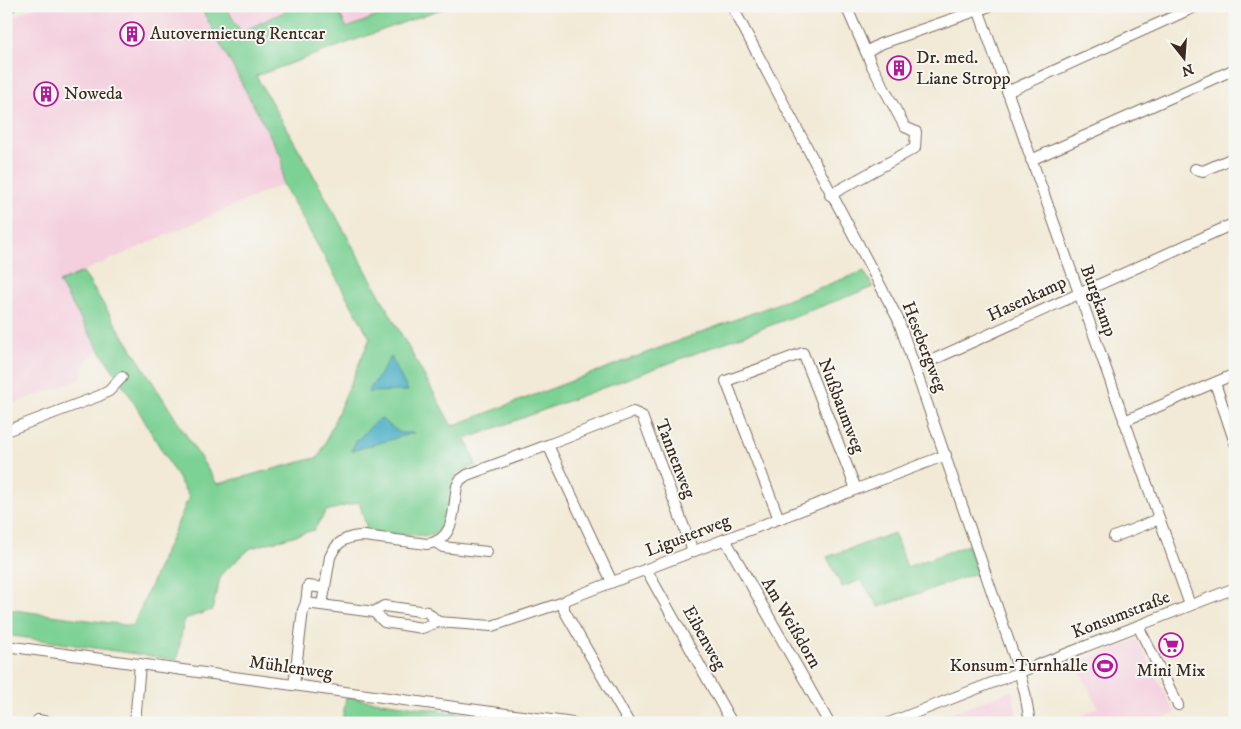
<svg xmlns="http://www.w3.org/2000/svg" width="1241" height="729" font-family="'IM FELL DW Pica',serif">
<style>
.built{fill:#f4cfde}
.green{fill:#7bd194;stroke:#5b7e59}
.water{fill:#46aec5;stroke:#406c72}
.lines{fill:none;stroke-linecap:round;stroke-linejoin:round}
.minor-casing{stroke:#7b6d5f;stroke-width:12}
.minor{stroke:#fff;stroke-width:10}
.labels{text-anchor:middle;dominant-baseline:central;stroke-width:4;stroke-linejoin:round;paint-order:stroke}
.poi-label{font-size:18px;fill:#3b2a1e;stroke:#f6f6f2;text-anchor:start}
.street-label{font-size:18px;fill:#3b2a1e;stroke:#f6f6f2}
</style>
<rect width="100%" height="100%" fill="#f6f6f2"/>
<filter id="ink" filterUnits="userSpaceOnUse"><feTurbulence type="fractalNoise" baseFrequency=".02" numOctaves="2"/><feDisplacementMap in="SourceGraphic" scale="10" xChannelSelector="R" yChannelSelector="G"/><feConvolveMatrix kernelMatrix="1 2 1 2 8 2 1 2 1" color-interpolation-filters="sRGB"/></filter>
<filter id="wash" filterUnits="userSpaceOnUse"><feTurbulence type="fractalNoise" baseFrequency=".0096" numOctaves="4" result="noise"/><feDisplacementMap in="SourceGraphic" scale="20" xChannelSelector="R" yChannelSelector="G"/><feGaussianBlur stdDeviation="1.12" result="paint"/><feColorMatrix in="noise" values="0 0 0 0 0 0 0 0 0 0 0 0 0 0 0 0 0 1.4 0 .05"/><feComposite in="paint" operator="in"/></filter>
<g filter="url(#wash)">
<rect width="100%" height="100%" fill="#f2ead7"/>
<g class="built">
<path d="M37 6H447L256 76 305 160 283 184 59 282 98 348 84 364 81 379 6 406V20Z"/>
<path d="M1137 639 1175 713 1157 723H1071L1098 707 1076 663Z"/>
<path d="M1010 691 1013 693 1018 723H926Z"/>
</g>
<g class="green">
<path d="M200 6H225L241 32 297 6H335L347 28 403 6H449L256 76 305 160 452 426 864 271 873 287 466 439 476 465 456 473 445 525 430 536 368 532 359 502 326 511 314 530 251 548 221 574 212 610 184 619 177 660 6 635V609L133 626 189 497 127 391 98 348 59 282 83 272 217 484 319 457 370 338 283 184 282 158Z"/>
<path d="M894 533 907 567 968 545 977 573 879 607 861 580 842 587 827 557Z"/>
<path d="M346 697 529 723H342Z"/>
</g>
<g class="water">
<path d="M391 357 408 391 368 392Z"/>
<path d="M380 418 400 433H414L351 451 356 441Z"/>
</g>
</g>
<g filter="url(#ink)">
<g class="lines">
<g class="minor-casing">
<g id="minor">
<path d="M732 6 898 319 1019 671 1025 693 1030 723"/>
<path d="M977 6 1190 605"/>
<path d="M6 8 11 6"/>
<path d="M866 52 880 44 990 6"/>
<path d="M1007 92 1197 6"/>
<path d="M1031 160 1235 69"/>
<path d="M1195 169 1203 171 1235 157"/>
<path d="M830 195 915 148 916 132 905 127 872 66 846 6"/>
<path d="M915 368 1235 223"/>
<path d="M1215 383 1235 443"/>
<path d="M1124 421 1235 374"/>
<path d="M6 431 99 396 109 391 122 377"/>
<path d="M779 519 726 381 803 353 856 489"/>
<path d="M1114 537 1159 519"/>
<path d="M725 539 829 723"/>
<path d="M437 543 443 547 487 552"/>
<path d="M646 569 732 723"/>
<path d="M612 582 548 445 633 412 642 416 693 551"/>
<path d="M564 602V610L629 723"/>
<path d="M306 603 308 586 325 588"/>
<path d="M322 605 330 557C337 541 347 536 364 536L427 544C456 540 453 509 457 486L460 480 467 475 548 445"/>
<path d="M374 612 384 606 427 612 438 622"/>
<path d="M1138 626 1178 705"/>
<path d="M6 646 573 723"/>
<path d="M294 685 303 610 306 603 374 612 384 622 422 628 438 622 492 626 564 602 568 599 946 455"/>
<path d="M38 720 53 723"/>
<path d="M135 723 140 664"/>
<path d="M889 723 1235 588"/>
</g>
</g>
<use href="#minor" class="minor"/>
</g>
</g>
<defs>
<g id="building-ring" transform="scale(1.25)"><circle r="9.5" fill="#f6f6f2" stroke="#b5179e" stroke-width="1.5"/><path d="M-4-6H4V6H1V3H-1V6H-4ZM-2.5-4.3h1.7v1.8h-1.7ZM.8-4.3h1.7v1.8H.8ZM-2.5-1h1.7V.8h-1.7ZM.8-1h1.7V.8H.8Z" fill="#b5179e"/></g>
<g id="supermarket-ring" transform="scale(1.25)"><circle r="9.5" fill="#f6f6f2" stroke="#b5179e" stroke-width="1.5"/><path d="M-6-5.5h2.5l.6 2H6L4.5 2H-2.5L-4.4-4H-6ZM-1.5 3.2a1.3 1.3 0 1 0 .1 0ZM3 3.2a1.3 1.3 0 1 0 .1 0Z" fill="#b5179e"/></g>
<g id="stadium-ring" transform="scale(1.25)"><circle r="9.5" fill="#f6f6f2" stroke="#b5179e" stroke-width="1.5"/><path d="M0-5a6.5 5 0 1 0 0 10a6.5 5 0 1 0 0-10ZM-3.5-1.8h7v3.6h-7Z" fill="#b5179e"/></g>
</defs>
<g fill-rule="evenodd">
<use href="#building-ring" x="132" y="34"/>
<use href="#building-ring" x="899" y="68"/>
<use href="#building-ring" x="46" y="94"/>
<use href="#supermarket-ring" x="1171" y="645"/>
<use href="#stadium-ring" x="1105" y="666"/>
</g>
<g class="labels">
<g class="poi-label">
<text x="150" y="34">Autovermietung Rentcar</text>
<text x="916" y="58">Dr. med.<tspan x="916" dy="21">Liane Stropp</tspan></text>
<text x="64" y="94">Noweda</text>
<text x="1088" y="666" text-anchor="end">Konsum-Turnhalle</text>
<text x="1171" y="671" text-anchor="middle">Mini Mix</text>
</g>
<g class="street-label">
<text transform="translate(1027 299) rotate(-25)">Hasenkamp</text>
<text transform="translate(1098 301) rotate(70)">Burgkamp</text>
<text transform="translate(924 347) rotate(69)">Hesebergweg</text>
<text transform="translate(841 406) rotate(69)">Nußbaumweg</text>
<text transform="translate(675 459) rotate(69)">Tannenweg</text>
<text transform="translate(688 536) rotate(-21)">Ligusterweg</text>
<text transform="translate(1121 615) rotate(-21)">Konsumstraße</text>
<text transform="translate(791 623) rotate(60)">Am Weißdorn</text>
<text transform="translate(704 638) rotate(61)">Eibenweg</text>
<text transform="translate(291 668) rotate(8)">Mühlenweg</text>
</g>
</g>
<rect width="1241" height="729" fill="none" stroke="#f6f6f2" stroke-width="25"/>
<g transform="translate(1184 58) rotate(163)" stroke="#f6f6f2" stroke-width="4" paint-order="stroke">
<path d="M0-4L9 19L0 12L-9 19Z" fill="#3b2a1e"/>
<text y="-8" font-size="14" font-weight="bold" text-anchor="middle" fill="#3b2a1e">N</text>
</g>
</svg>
